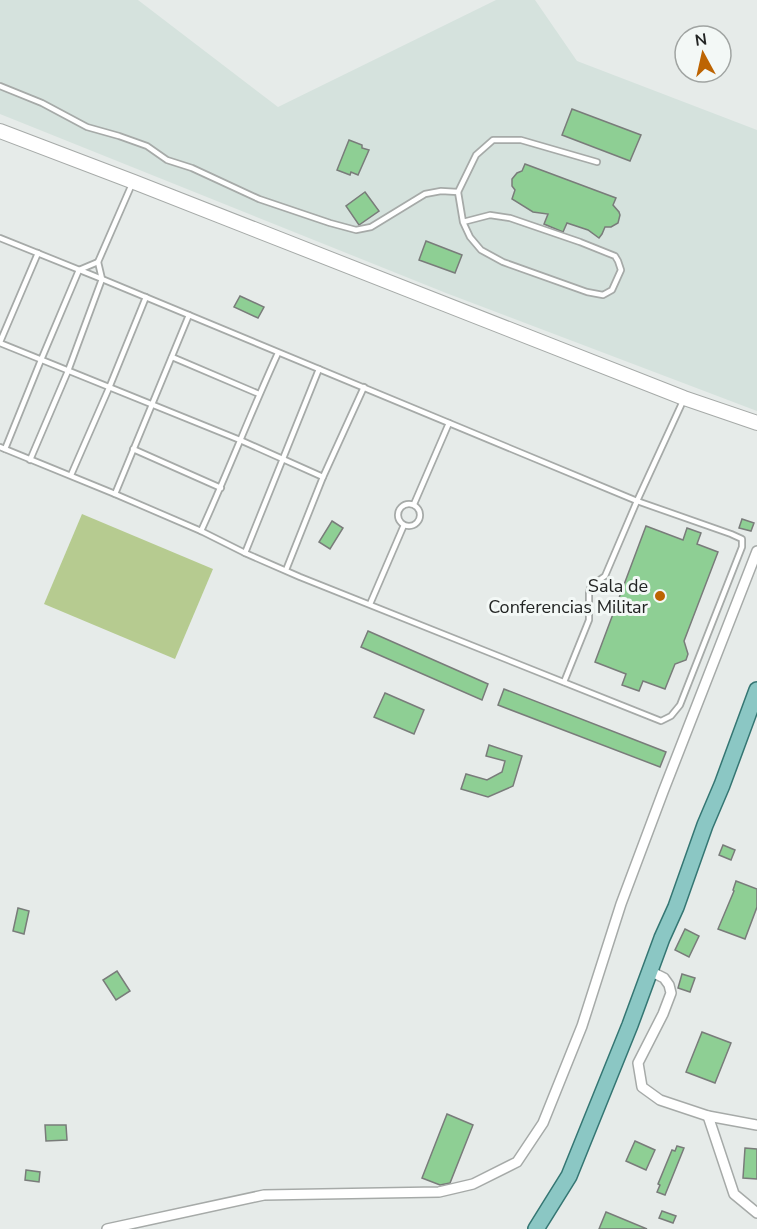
<svg xmlns="http://www.w3.org/2000/svg" width="757" height="1229" font-family="'Nunito Sans',sans-serif">
<style>
.built{fill:#d5e2dd}
.green{fill:#b6cb90}
.building{fill:#8ecf94;stroke:#797c7a;stroke-width:1.5}
.lines{fill:none;stroke-linecap:round;stroke-linejoin:round}
.service-casing{stroke:#a6aaa8;stroke-width:8}
.minor-casing{stroke:#a6aaa8;stroke-width:12}
.secondary-casing{stroke:#a6aaa8;stroke-width:16}
.primary-casing{stroke:#357673;stroke-width:18}
.service{stroke:#fff;stroke-width:4.5}
.minor{stroke:#fff;stroke-width:9}
.secondary{stroke:#fff;stroke-width:14}
.primary{stroke:#8bc7c4;stroke-width:15}
.poi-dot{fill:#bd6402;stroke:#f3f8f6;stroke-width:2}
.labels{text-anchor:middle;dominant-baseline:central;stroke-width:6;stroke-linejoin:round;paint-order:stroke}
.poi-label{font-size:18px;fill:#232524;stroke:#f3f8f6;text-anchor:end}
</style>
<rect width="100%" height="100%" fill="#e6ebe9"/>
<path class="built" d="M0 0H138L278 107 496 0H535L577 61 757 130V411L446 293 0 114Z"/>
<path class="green" d="M82 514 213 569 175 659 44 604Z"/>
<g class="building">
<path d="M572 109 641 135 630 161 562 135Z"/>
<path d="M349 140 362 145V148L369 150 358 175 351 172 350 175 337 170Z"/>
<path d="M525 164 616 198 613 205 619 212 620 215 618 223 611 227H605L602 234 599 238 588 230 567 223 563 232 544 224 548 214 533 212 512 199 515 190 512 186V179L517 173 522 171Z"/>
<path d="M365 192 379 211 359 225 346 206Z"/>
<path d="M426 241 462 255 455 273 419 260Z"/>
<path d="M240 296 264 307 258 318 234 307Z"/>
<path d="M742 519 754 523 751 531 739 528Z"/>
<path d="M332 521 343 528 330 549 319 542Z"/>
<path d="M646 526 683 540 687 528 701 533 697 544 718 552 684 641 688 654 686 660 675 664 665 689 643 681 639 691 622 685 626 674 595 662Z"/>
<path d="M368 631 488 684 482 700 361 647Z"/>
<path d="M504 689 666 752 660 767 498 705Z"/>
<path d="M385 693 424 710 414 734 374 717Z"/>
<path d="M489 745 522 756 513 786 488 797 461 789 466 774 487 780 502 772 505 761 486 756Z"/>
<path d="M723 845 735 850 731 860 719 855Z"/>
<path d="M736 881 757 889V907L745 939 718 929 734 891 733 890Z"/>
<path d="M18 908 29 911 24 934 13 931Z"/>
<path d="M685 929 699 936 689 957 675 950Z"/>
<path d="M117 971 130 991 116 1000 103 980Z"/>
<path d="M682 974 695 978 690 992 678 988Z"/>
<path d="M702 1032 731 1043 715 1083 686 1072Z"/>
<path d="M447 1114 473 1125 450 1183 440 1185 422 1178Z"/>
<path d="M45 1125H66L67 1140 46 1141Z"/>
<path d="M635 1141 655 1150 646 1170 626 1161Z"/>
<path d="M677 1146 684 1148 665 1195 657 1192 660 1185 658 1184 672 1150 675 1151Z"/>
<path d="M745 1148 757 1149V1179L743 1178Z"/>
<path d="M26 1170 40 1172 39 1182 25 1180Z"/>
<path d="M662 1211 676 1216 673 1223 659 1218Z"/>
<path d="M606 1212 647 1229H599Z"/>
</g>
<g class="lines">
<g class="service-casing">
<g id="service">
<path d="M0 86 42 103 87 127 119 136 147 146 167 160 192 168 259 199 330 223 356 230 371 227 425 194 441 191 458 192 476 155 493 140H521L597 162"/>
<path d="M458 192 463 222 470 237 481 250 503 262 587 292 603 295 612 290 621 270 618 261 615 256 580 242 510 218 490 215 463 222"/>
<path d="M0 238 102 279 637 501 731 534 742 539V547L680 705 671 716 661 721 300 577 245 553 201 531 115 494 0 447"/>
<path d="M0 342 38 253"/>
<path d="M0 343 240 440 323 477"/>
<path d="M172 357 259 394"/>
<path d="M5 449 41 360 79 270 98 262"/>
<path d="M133 449 221 488"/>
<path d="M30 460 68 371 102 279 98 262 132 184"/>
<path d="M71 475 109 388 146 297"/>
<path d="M115 494 189 315"/>
<circle cx="409" cy="515" r="11"/>
<path d="M414 504 449 423"/>
<path d="M201 531C228 472 251 412 278 353"/>
<path d="M245 553 319 369"/>
<path d="M286 570 323 477 364 387"/>
<path d="M370 604 404 525"/>
<path d="M564 682 589 620V592L591 586 605 576 637 501 683 401"/>
</g>
</g>
<g class="minor-casing">
<g id="minor">
<path d="M650 971 664 978 669 985 671 993 663 1014 638 1063 642 1087 660 1100 708 1116 757 1125"/>
<path d="M708 1116 734 1194 757 1213"/>
<path d="M107 1229 264 1195 439 1192 473 1184 517 1162 543 1123 582 1026 621 904 663 792 757 551"/>
</g>
</g>
<g class="secondary-casing">
<path id="secondary" d="M0 131 134 182 684 398 757 423"/>
</g>
<g class="primary-casing">
<path id="primary" d="M536 1229 569 1176 630 1025 662 938 676 907 705 825 722 785 757 690"/>
</g>
<use href="#service" class="service"/>
<use href="#minor" class="minor"/>
<use href="#secondary" class="secondary"/>
<use href="#primary" class="primary"/>
</g>
<circle class="poi-dot" cx="660" cy="596" r="6"/>
<g class="labels">
<g class="poi-label">
<text x="648" y="586">Sala de<tspan x="648" dy="21">Conferencias Militar</tspan></text>
</g>
</g>
<g transform="translate(703 54) rotate(352)"><circle r="28" fill="#f3f8f6" stroke="#a0a4a2" stroke-width="1.5"/>
<path d="M0-4.5L10 22L0 15L-10 22Z" fill="#bd6402"/>
<text y="-9" font-size="16" font-weight="bold" text-anchor="middle" fill="#232524">N</text>
</g>
</svg>
